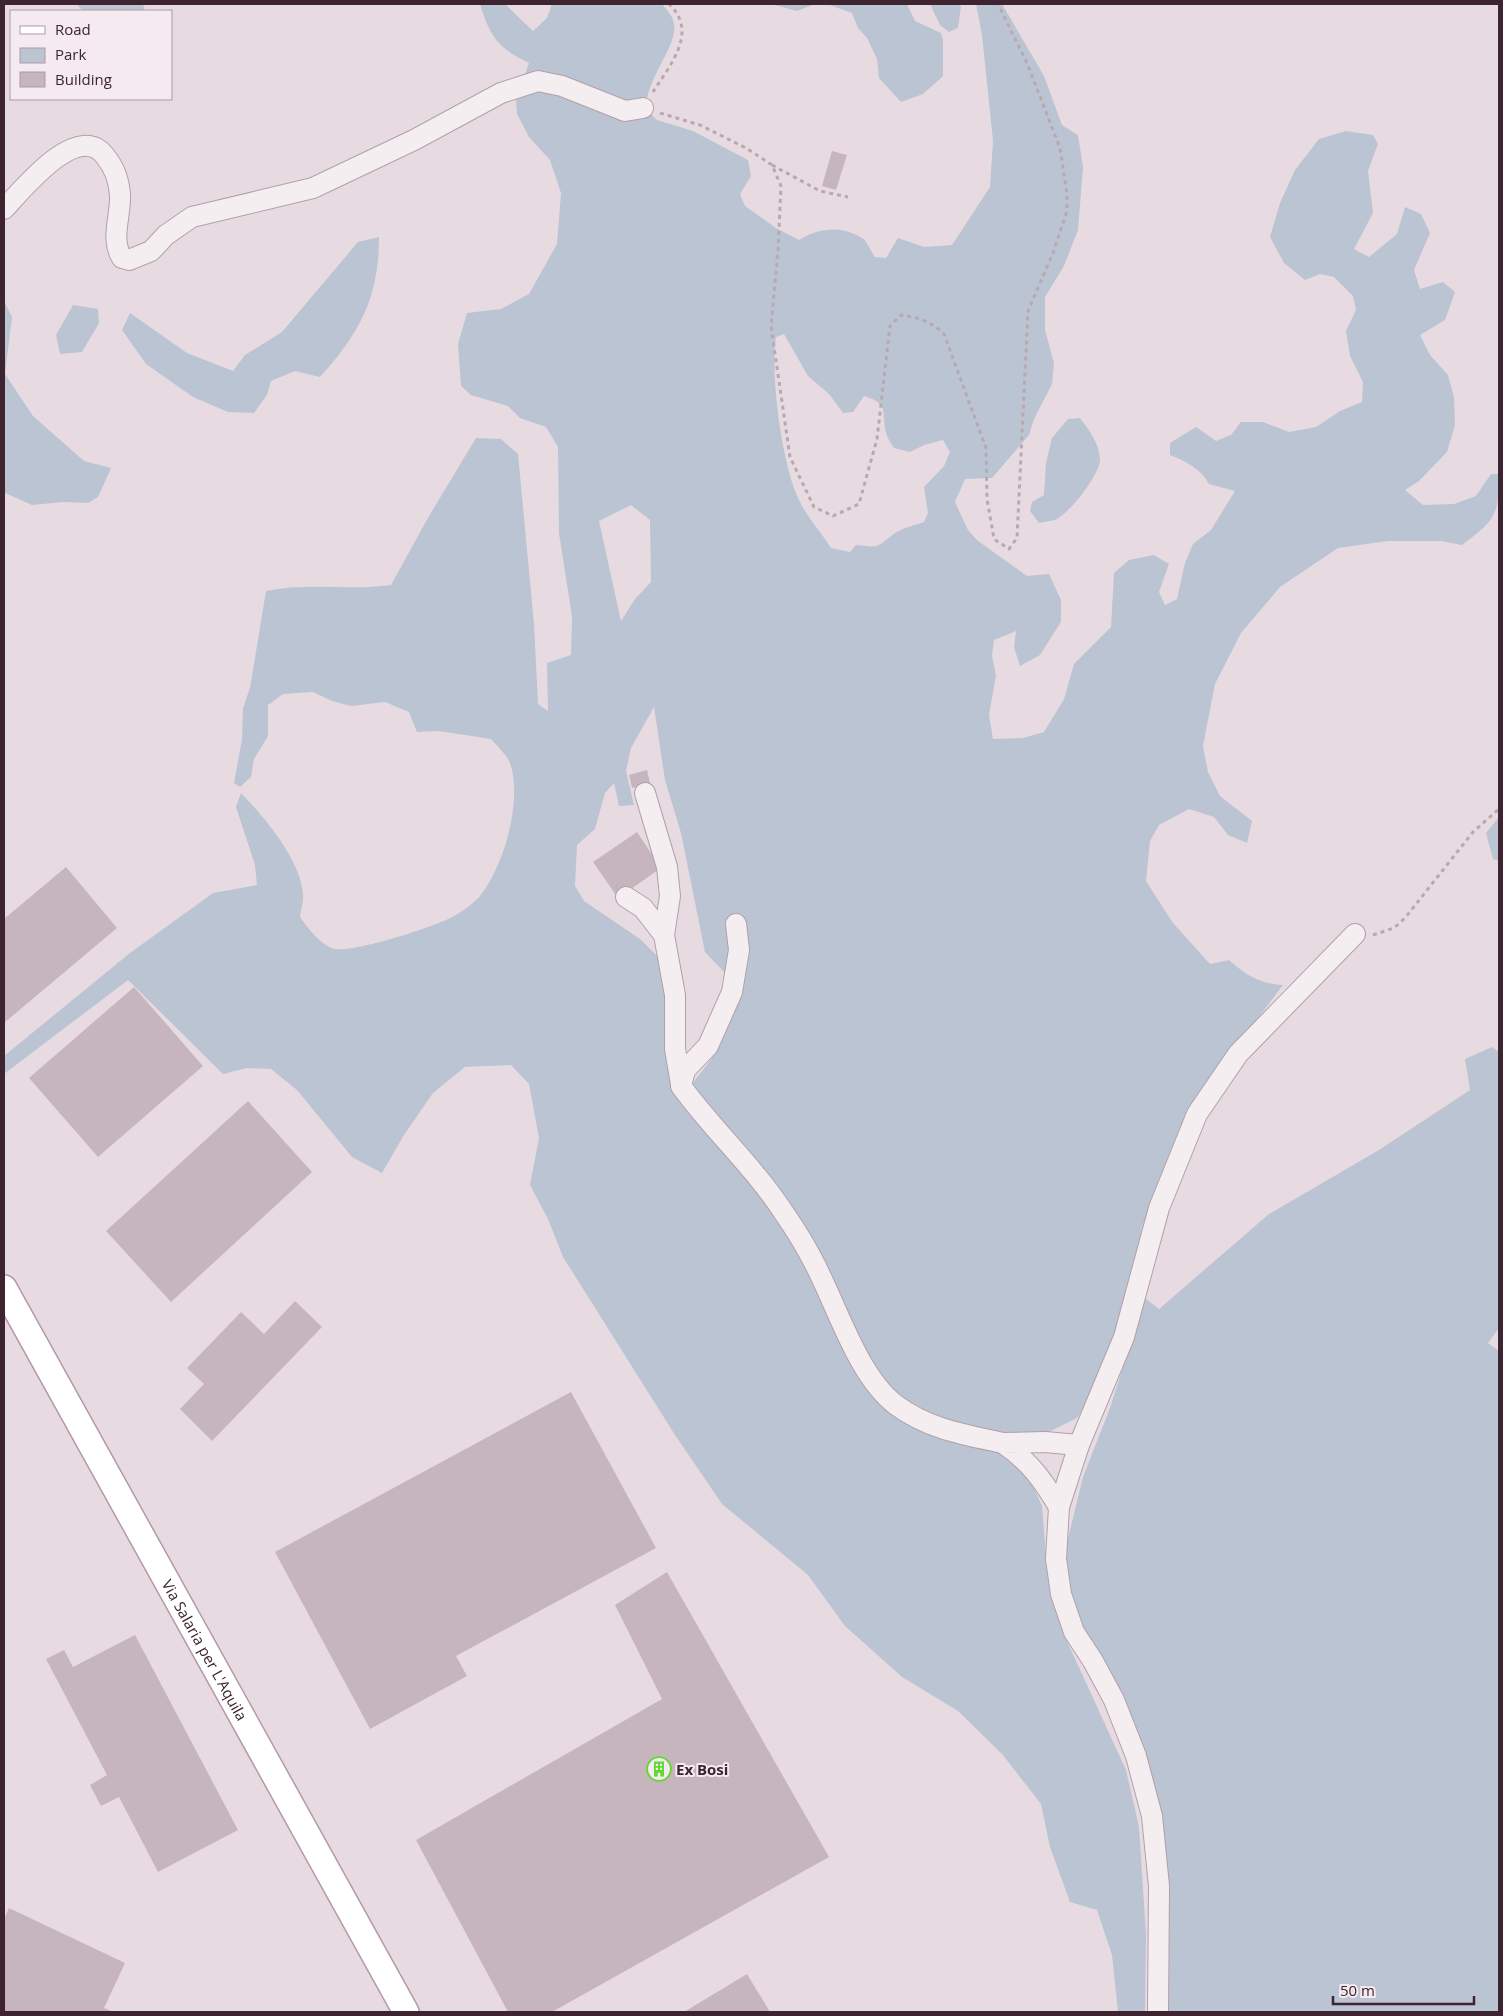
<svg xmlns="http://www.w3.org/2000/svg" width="1503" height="2016" font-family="'Open Sans',sans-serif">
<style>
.green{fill:#bbc4d2;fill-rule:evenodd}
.building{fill:#c7b5be}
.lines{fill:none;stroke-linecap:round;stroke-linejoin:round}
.minor-casing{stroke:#b1a0a9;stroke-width:22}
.major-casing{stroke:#b499a7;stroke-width:28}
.path{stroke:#b7a9b0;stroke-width:3;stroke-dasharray:4 4;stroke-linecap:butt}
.minor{stroke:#f5eef1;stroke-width:20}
.major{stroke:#fff;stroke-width:25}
.labels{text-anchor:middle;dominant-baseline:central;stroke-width:4;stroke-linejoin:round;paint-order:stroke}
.street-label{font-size:15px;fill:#3e2431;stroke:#f5eaf0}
.poi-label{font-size:15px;font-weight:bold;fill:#3e2431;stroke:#f5eaf0;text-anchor:start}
</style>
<rect width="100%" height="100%" fill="#e7dbe1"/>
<g class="green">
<path d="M76 4H143L145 11H83Z"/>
<path d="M480 4H505L533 31 547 18 552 4H662C667 10 673 16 674 24 678 46 645 79 646 110L657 120 693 131 748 160 751 176 740 194 745 206 776 228 799 240C818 228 841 225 862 238 867 241 871 252 875 257L886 258 898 238 924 247 952 245 990 187 993 141 982 35 976 4H1002L1044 76 1062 125 1078 135 1083 167 1078 230 1064 266 1045 297V330L1054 363 1052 384 1034 419 1029 435 992 478 965 479 955 502 968 530 978 541 1027 576 1049 574 1061 600V622L1040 655 1020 666 1014 647 1016 631 994 640 992 656 996 675 989 715 993 739 1023 738 1044 732 1064 699 1074 664 1111 627 1114 573 1129 560 1154 555 1169 564 1159 592 1165 605 1177 599 1185 563 1193 544 1211 530 1235 491 1209 484C1200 468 1187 462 1170 455V443L1196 427 1216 441 1231 435 1241 422H1263L1289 432 1316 427 1340 411 1362 402 1363 382 1350 356 1346 331 1356 310 1353 296 1334 277 1320 274 1305 280 1284 263 1270 237 1280 203 1295 170 1319 139 1346 131 1373 135 1378 144 1368 171 1373 213 1354 249 1369 257 1397 234 1405 207 1421 214 1430 233 1414 270 1420 289 1443 282 1455 292 1445 320 1420 335 1430 355 1448 375 1454 397 1455 425 1447 452 1419 481 1405 490 1423 505 1454 504 1476 496 1491 474H1499C1499 516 1495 520 1462 545L1441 541H1388L1338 548 1280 587 1241 633 1215 684 1203 746 1208 772 1220 796 1252 821 1247 843 1228 835 1214 817 1189 809 1159 825 1150 841 1146 881 1173 923 1210 964 1229 960C1246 975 1260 984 1283 985L1190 1108 1142 1227 1136 1261 1113 1353 1093 1392 1077 1418 1043 1435 1021 1437 1029 1477 1042 1506 1048 1581 1066 1639 1126 1770 1139 1827 1146 1935 1145 2012H1118L1112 1955 1097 1910 1070 1902 1050 1847 1041 1804 1002 1754 958 1711 902 1677 845 1626 808 1575 722 1504 675 1435 563 1257 548 1219 530 1185 539 1138 529 1084 511 1065 465 1067 433 1093 404 1135 382 1173 352 1157 297 1090 271 1069 247 1068 223 1074 128 980 4 1074V1056L130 953 213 893 257 885 255 865 236 807 241 793C265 818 299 858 303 893 304 901 301 909 300 917 307 927 322 947 336 949 356 952 438 926 456 915 463 911 474 903 480 896 504 866 523 800 510 763 507 755 497 746 491 739L439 731 417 732 409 712 385 702 351 706 332 701 313 692 283 694 268 705V736L254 759 251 777 240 787 234 783 242 739 243 708 250 688 266 591C308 582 350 591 391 585L429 516 476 438 501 439 518 454 534 624 538 704 548 711 547 663 571 655 572 617 559 533 558 447 546 427 520 418 508 406 471 395 461 386 458 344 467 313 501 309 529 294 557 244 561 193 550 160 529 137 517 114 516 100 529 63C498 48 490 37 480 4ZM784 334 808 376 829 394 843 413 853 412 864 396C890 404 881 411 886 433 887 438 891 443 894 448L910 452 924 445 943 440 950 452 944 466 924 487 928 513 924 522C915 525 903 528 895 533 876 547 882 548 856 545L850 552 831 548C821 532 807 517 799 500 782 465 770 375 776 337ZM631 505 650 520 651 582 635 599 621 621 599 521ZM654 707 665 780 681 833 705 952 725 973 738 979 717 1035 712 1058 692 1084 665 964 640 939 584 901 575 886 577 845 595 829 605 793 614 783 619 806 634 805 626 771 631 748Z"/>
<path d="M771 4H815L797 11Z"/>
<path d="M827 4H907L915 21 941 33 943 40V76L923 94 901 102 879 78 877 59 867 38 858 28 852 13Z"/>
<path d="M930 4H958L961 6 958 28 949 32 940 25Z"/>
<path d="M379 237C379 297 360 333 320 377L295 371 271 381 267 395 254 413 228 412 193 397 146 364 122 330 130 313 187 353 233 371 245 355 282 332 358 242Z"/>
<path d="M4 301 12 317 5 374 33 416 84 461 111 468 98 497 88 503 63 502 32 505 5 493 4 489Z"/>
<path d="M73 305 98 309 99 323 82 352 60 354 56 335Z"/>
<path d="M1080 418C1089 430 1099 443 1100 459 1100 475 1069 514 1055 520 1050 521 1044 522 1039 523L1030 511 1032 502 1044 495 1046 463 1052 438 1068 419Z"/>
<path d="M1499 817V861L1493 859 1486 833Z"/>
<path d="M1492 1047 1499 1052V1328L1488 1343 1499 1351V2012H1166L1149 1790 1071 1597 1065 1551 1083 1477 1110 1408 1145 1298 1159 1309 1269 1214 1379 1150 1470 1090 1465 1059Z"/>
</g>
<g class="building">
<path d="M832 151 847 155 836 190 822 186Z"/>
<path d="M647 770 650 783 632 788 629 775Z"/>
<path d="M637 832 661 868 618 898 593 862Z"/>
<path d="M66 867 117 928 4 1023V919Z"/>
<path d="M134 987 203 1066 98 1157 29 1078Z"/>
<path d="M248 1101 312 1172 171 1302 106 1231Z"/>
<path d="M295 1301 322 1327 212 1441 180 1409 204 1384 187 1368 241 1312 264 1334Z"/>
<path d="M571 1392 656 1548 456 1656 467 1676 370 1729 275 1552Z"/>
<path d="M667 1572 829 1857 552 2012H508L416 1840 662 1699 615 1605Z"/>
<path d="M135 1635 238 1830 158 1872 119 1797 101 1806 90 1785 107 1775 46 1659 64 1650 73 1667Z"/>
<path d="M9 1908 125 1963 104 2008 114 2012H4V1919Z"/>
<path d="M747 1974 770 2012H684Z"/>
</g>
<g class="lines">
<g class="minor-casing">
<g id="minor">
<path d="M4 209C23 189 78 120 105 156 115 168 119 180 120 195 121 216 110 239 122 258L129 260 151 251 166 235 192 217 313 188 414 140 501 93 538 81 562 86 625 111 643 108"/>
<path d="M645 793 667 867 670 896 664 935"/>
<path d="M626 897 643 908 664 935 675 995V1049L681 1084"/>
<path d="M736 924 739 950 732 992 708 1046 685 1070 681 1086C713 1130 754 1167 784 1213 793 1226 802 1240 810 1255 835 1299 856 1375 896 1405 928 1429 966 1435 1003 1443"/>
<path d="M1059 1507C1042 1479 1030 1462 1003 1443L1045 1442 1079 1445"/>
<path d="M1158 2012 1159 1886 1152 1816 1136 1756 1114 1700 1093 1661 1074 1632 1061 1594 1056 1559 1059 1507 1079 1445 1124 1337 1159 1208 1197 1114 1238 1054 1355 934"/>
</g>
</g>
<g class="major-casing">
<g id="major">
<path id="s1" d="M4 1288 406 2012"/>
</g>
</g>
<g class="path">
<path d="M653 92C670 65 699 32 669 4"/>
<path d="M660 113 700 125 746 148 772 165 781 186 778 251 771 326 790 457 814 507 833 516 859 504 877 439 890 326 901 315C917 317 933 322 944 334L986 448 987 499 994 539 1009 549 1017 538 1028 311 1053 253 1067 211V194L1060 148 1027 63 998 4"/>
<path d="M772 165 820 191 848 197"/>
<path d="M1373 935 1394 928 1405 918 1473 832 1499 809"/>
</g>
<use href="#minor" class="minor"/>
<use href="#major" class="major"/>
</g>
<defs>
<g id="building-ring" transform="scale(1.25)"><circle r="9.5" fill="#f5eaf0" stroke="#60d933" stroke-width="1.5"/><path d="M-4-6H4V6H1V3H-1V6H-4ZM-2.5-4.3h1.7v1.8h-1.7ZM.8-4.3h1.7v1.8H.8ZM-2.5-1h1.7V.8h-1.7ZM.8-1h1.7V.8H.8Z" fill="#60d933"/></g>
</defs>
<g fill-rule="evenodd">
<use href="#building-ring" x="659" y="1769"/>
</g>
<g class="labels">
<g class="street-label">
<text stroke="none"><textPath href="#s1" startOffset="414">Via Salaria per L'Aquila</textPath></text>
</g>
<g class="poi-label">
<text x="676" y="1769">Ex Bosi</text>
</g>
</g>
<rect width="1503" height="2016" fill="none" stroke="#3e2431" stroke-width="10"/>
<rect x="10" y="10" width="162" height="90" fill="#f5eaf0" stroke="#ac9ba4"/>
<rect x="20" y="26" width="25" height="8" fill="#ffffff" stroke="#ac9ba4"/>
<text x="55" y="35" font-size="15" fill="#3e2431">Road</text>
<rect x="20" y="48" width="25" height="15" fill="#bbc4d2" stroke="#ac9ba4"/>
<text x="55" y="60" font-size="15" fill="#3e2431">Park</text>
<rect x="20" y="72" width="25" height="15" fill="#c7b5be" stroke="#ac9ba4"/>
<text x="55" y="85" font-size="15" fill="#3e2431">Building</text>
<path d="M1333 1996v8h141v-8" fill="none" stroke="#3e2431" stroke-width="2.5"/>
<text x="1340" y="1996" font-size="15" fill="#3e2431" stroke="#f5eaf0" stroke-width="4" paint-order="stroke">50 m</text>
</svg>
